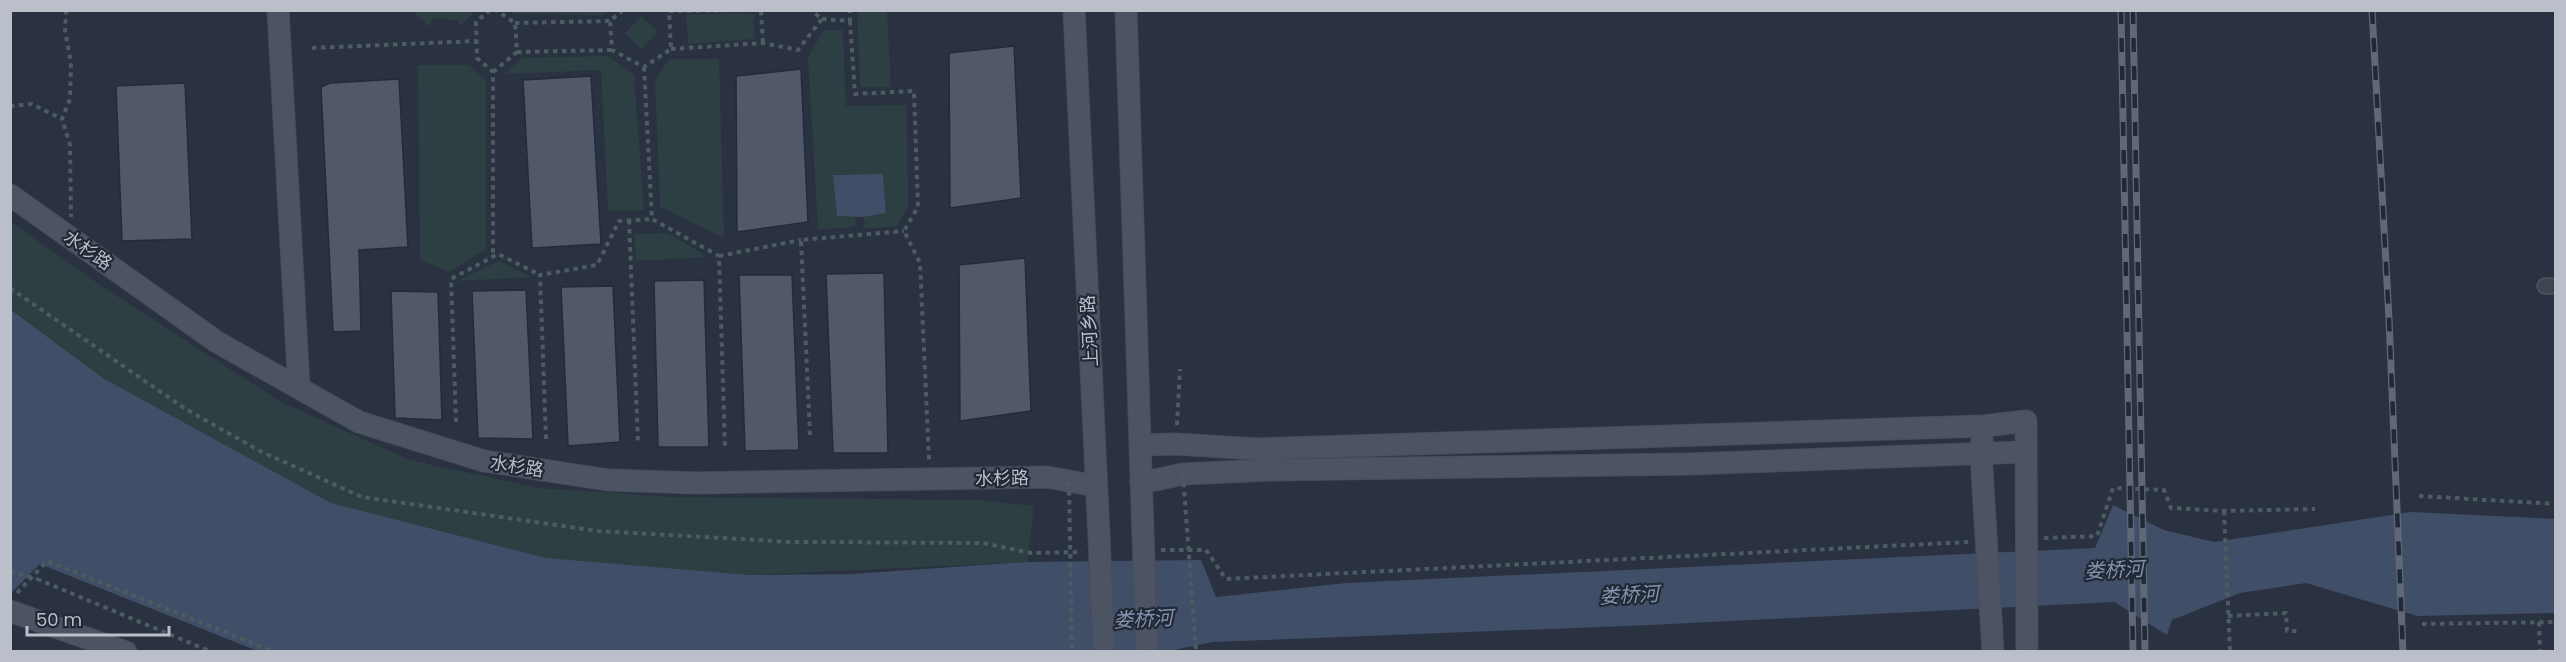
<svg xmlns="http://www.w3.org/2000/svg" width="2566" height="662" font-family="Poppins,'Noto Sans SC',sans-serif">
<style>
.green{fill:#2d3f42}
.water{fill:#414e68}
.building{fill:#505869;stroke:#242b38;stroke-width:1.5}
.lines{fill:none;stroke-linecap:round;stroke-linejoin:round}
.street-casing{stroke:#595f6b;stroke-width:17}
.secondary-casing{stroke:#474d5a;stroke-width:23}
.path{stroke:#4c5c60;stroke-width:4;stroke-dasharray:4.5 4.5;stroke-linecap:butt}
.street{stroke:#3e4450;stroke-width:15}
.secondary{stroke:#4c5363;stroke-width:21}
.rail-casing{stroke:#606877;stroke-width:7}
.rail{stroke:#222936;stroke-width:4.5;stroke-dasharray:14;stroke-linecap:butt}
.secondary-bridge-casing{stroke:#474d5a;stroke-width:23;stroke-linecap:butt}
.path-bridge{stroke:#4c5c60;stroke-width:4;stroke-dasharray:4.5 4.5;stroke-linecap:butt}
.secondary-bridge{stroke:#4c5363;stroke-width:21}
.labels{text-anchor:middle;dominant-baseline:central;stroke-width:4.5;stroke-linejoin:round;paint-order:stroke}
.street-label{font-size:18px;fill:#bbbfca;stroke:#222936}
.water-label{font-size:20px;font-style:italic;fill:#8593af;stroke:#222936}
</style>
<rect width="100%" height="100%" fill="#2a3140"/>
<g class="green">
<path d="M412 11H476L460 26 457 20 432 18 430 27Z"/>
<path d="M511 11H608L604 15 514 14Z"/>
<path d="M857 11H887L891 87H860Z"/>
<path d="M686 14H754V39L688 44Z"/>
<path d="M641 16 658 32 641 49 625 33Z"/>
<path d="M824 30H843L846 106 907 105 908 207 897 226 863 229 864 217 886 213 883 174 834 175 837 216H856L855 227 818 230 808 57Z"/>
<path d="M608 56 634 75 644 210 608 211 601 70 504 74 522 58Z"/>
<path d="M669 59H719L724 238 660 207 655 80Z"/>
<path d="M418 65H469L486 81V249L449 272 420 260Z"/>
<path d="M10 221 103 287 281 402 410 460 539 488 674 497 981 500 1034 506 1027 562 750 575 546 558 331 503 103 378 11 309Z"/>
<path d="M668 233 708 257 636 261 634 234Z"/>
<path d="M499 261 532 277 457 281Z"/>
</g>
<g class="water">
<path d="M883 174 886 213 864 217 837 216 833 175Z"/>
<path d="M10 309 103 378 331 503 546 558 750 575 852 574 1027 562 1201 560 1216 597 1346 583 2095 548 2113 505 2164 530 2214 542 2411 512 2555 519V613L2417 616 2306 583 2240 593 2172 620 2167 635 2114 602 1650 625 1212 642 1165 652 257 651 40 564 11 593Z"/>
</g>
<g class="building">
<path d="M1014 46 1021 198 950 208 949 53Z"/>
<path d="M801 69 808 222 737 232 736 76Z"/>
<path d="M591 76 601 244 532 248 523 80Z"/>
<path d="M399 79 408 247 359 250 361 331 333 332 321 87 330 83Z"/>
<path d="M185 83 192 239 122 241 116 86Z"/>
<path d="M1025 258 1031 411 960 421 959 265Z"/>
<path d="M884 273 888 453H833L826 274Z"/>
<path d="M739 275H792L799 450 745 451Z"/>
<path d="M704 280 709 447H658L654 281Z"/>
<path d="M613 286 620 442 568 446 561 287Z"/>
<path d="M526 290 533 439 478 438 472 291Z"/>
<path d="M391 291 438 292 442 420 395 418Z"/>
</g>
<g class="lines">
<g class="street-casing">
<path id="street" d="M2545 286H2556"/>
</g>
<g class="secondary-casing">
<g id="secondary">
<path d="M278 10 299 388"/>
<path d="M1074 10 1099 536"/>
<path d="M1126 10 1143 534"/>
<path d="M10 195 217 342 359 422 484 461 608 480 696 483 1047 477 1096 486"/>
<path d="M1982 439 1981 453 1993 652"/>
<path d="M1140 445 1176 444 1257 449 1984 426 2026 421 2027 652"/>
<path d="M1141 483 1183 474 1269 470 1690 464 2024 452"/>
<path d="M10 611 126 652"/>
</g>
</g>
<g class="path">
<path d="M66 10 65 31 71 63 70 99 62 119 70 145 71 217"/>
<path d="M490 10 476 22 477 58 493 72V257"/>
<path d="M623 10 610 21 612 50 644 67 671 49 669 11"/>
<path d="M669 11 762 10"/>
<path d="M761 11 763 43"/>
<path d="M822 19 850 21V10"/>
<path d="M850 21 855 94 914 91 918 207 904 231 920 263 929 460"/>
<path d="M515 23 610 21"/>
<path d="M312 48 477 41"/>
<path d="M671 49 763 43 798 50 822 19 810 10"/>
<path d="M517 52 612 50"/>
<path d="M644 67 652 219 719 256 725 449"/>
<path d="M493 72 517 52 515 23 496 10"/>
<path d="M10 106 32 104 62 119"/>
<path d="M629 220 638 443"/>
<path d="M719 256 801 240"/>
<path d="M10 288 184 408 260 451 362 497 598 531 792 542 983 543 1031 553 1082 552"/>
<path d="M456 422 451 279 498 254 540 275"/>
<path d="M1177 425 1180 369"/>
<path d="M810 435 801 240 904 231"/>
<path d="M546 439 540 275 597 265 619 221 652 219"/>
<path d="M2419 496 2556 504"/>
<path d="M2224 511 2230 652"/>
<path d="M2044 538 2097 536 2113 488 2164 490 2171 508 2224 511 2315 509"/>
<path d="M1161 550H1206L1226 579 1968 542"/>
<path d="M37 579 212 652"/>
<path d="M17 593 47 561 275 652"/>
<path d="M2228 616 2286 613 2287 631H2300"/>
<path d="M2539 622 2540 652"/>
<path d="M2422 624 2556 622"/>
</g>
<use href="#street" class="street"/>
<use href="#secondary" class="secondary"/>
<g class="rail-casing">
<g id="rail">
<path d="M2121 10 2133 652"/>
<path d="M2133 10 2145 652"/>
<path d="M2372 10 2389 319 2403 652"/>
</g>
</g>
<use href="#rail" class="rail"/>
<g class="secondary-bridge-casing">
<g id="secondary-bridge">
<path d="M1143 534 1147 652"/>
<path d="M1099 536 1104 652"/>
</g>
</g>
<g class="path-bridge">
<path d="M1183 474 1196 652"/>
<path d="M1069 482 1072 652"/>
<path d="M10 571 37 579"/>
</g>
<use href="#secondary-bridge" class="secondary-bridge"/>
</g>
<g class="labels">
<g class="street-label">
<text transform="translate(88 250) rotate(35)">水杉路</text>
<text transform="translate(1089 331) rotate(-93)">上河乡路</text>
<text transform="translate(517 466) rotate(9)">水杉路</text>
<text transform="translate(1002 478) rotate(-1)">水杉路</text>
</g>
<g class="water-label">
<text transform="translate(2114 570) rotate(-3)">娄桥河</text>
<text transform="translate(1629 595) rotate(-3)">娄桥河</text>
<text transform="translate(1143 619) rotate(-3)">娄桥河</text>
</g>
</g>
<rect width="2566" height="662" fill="none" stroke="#bbbfca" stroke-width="24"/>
<path d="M27 626v9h142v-9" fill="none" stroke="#bbbfca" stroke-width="3"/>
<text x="36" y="626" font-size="18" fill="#bbbfca" stroke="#222936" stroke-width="4.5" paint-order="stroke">50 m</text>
</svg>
